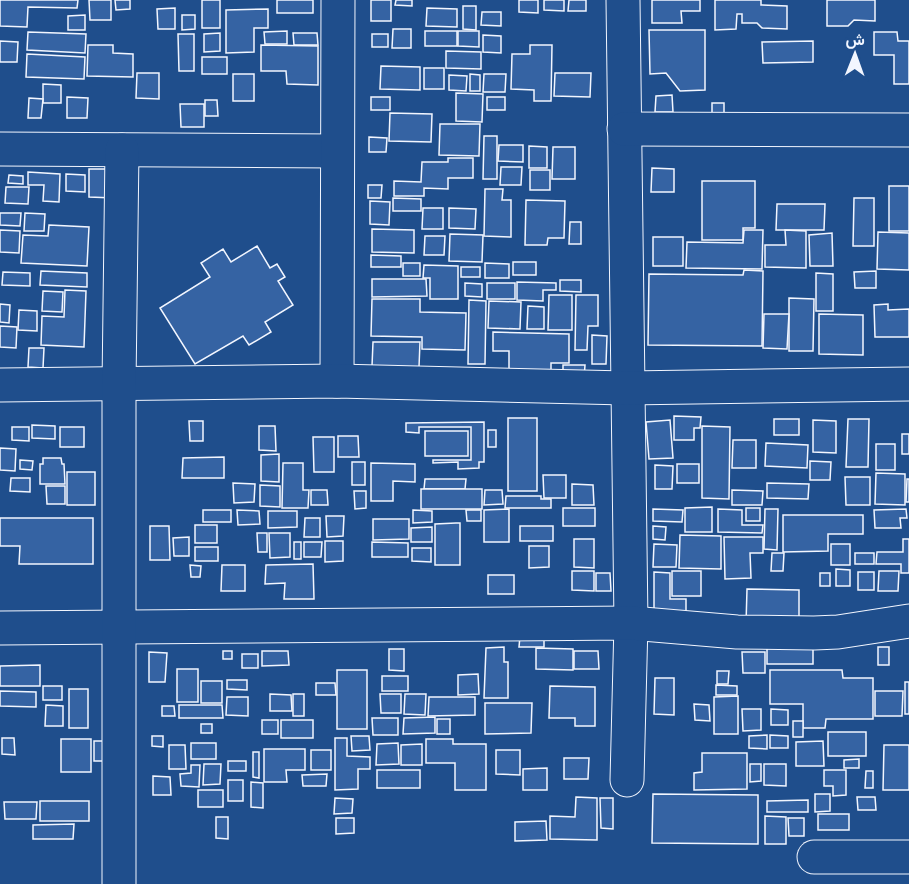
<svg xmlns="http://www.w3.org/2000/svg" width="909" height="884" font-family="Roboto,Vazirmatn,sans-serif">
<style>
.building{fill:#3563a3;stroke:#f2f6ff;stroke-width:1.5}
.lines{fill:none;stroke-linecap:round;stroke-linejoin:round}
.street-casing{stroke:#f2f6ff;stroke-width:35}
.street{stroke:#1f4e8c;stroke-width:33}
</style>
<rect width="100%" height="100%" fill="#1f4e8c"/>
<g class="building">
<path d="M0 0H78L77 8 28 7 27 27 0 26Z"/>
<path d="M89 0H111V20H90Z"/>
<path d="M115 0H130V9L116 10Z"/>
<rect x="202" y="0" width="18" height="28"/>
<rect x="277" y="0" width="36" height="13"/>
<rect x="371" y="0" width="20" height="21"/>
<path d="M396 0H412V6L395 5Z"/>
<path d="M519 0H538V13L519 12Z"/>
<path d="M544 0H564V11L544 10Z"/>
<path d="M569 0H586V11H568Z"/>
<path d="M652 0H700V11H681L682 23H652Z"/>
<path d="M715 0H761V5L787 6V29L762 28 757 23H742V14H737L736 29 715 30Z"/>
<path d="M827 0H875V21L854 20 848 26H827Z"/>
<path d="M463 6H476V30L463 29Z"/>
<path d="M175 8V29H158L157 9Z"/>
<path d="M427 8 457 9V27L426 26Z"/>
<path d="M268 9V28H254V52L226 53V10Z"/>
<path d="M482 12H501V26L481 25Z"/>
<path d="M85 15V30H68V16Z"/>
<path d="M182 15H195V29L182 30Z"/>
<path d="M393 29H411V48H392Z"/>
<path d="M649 30H705V90L680 91 666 73 650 74Z"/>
<path d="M287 31V44H265L264 32Z"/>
<rect x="425" y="31" width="32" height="15"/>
<path d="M458 31H479V47L458 46Z"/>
<path d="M28 32 86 34 85 53 27 50Z"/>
<path d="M874 32H897L898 41H909V84H894V55H874Z"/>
<path d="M220 33V51L204 52V34Z"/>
<path d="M293 33H317L318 45H294Z"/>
<path d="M178 34H194V71H179Z"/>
<rect x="372" y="34" width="16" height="13"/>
<path d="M483 35 501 36V53L483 52Z"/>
<path d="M0 41 18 42 17 62H0Z"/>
<path d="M813 41V62L763 63 762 42Z"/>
<path d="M88 45H113V53L133 54V77L87 76Z"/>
<path d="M261 45 318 46V85L287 84 286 71H261Z"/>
<path d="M530 45H552L551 101H534V90L511 89 512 54H530Z"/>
<path d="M446 51 481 52V69L446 68Z"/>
<path d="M27 54 85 57 84 79 26 77Z"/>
<rect x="202" y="57" width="25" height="17"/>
<path d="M381 66 420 67V90L380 89Z"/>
<rect x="424" y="68" width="20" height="21"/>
<path d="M137 73H159V99L136 98Z"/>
<path d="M555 73H591L590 97 554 96Z"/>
<rect x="233" y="74" width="21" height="27"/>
<path d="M470 74 480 75V91H470Z"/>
<path d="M484 74H506L505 92H483Z"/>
<path d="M449 75 467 76 466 91 449 90Z"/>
<path d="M43 84 61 85V103H43Z"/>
<path d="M456 93 483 94 482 122 456 121Z"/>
<path d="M672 95 673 112H655L656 96Z"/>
<path d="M67 97 88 98 87 118H67Z"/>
<rect x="371" y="97" width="19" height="13"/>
<rect x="487" y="97" width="18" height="13"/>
<path d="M29 98 43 99 41 118H28Z"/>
<path d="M205 100H217L218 116H205Z"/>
<rect x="712" y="103" width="12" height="17"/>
<path d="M180 104H204V127H181Z"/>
<path d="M390 113 432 114 431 142 389 141Z"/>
<path d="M440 124H480L479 156 439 155Z"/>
<path d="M484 136H497V179H483Z"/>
<path d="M369 137 387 138 386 152H369Z"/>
<path d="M499 145H523V162L498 161Z"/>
<path d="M529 146 547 147V168H529Z"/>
<path d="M553 147H575V179H552Z"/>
<path d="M448 158H473V178H448V189L424 188V196H394V181L421 182 422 162H448Z"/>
<path d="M501 167H522L521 185H500Z"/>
<path d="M652 168 674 169V192H651Z"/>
<path d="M89 169H114V198L89 197Z"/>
<rect x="530" y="170" width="20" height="20"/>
<path d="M28 172 60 174 59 202 43 201 44 185H28Z"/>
<path d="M66 174 85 175V192L66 191Z"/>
<path d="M9 175 23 176V184L8 183Z"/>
<path d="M702 181H755V228H743V240H702Z"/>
<path d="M368 185H382L381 198H368Z"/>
<rect x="889" y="186" width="20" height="45"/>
<path d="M6 187H29L28 204 5 203Z"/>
<path d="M485 189H503L502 200H511V237L484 236Z"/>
<path d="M393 198 421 199V211H393Z"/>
<path d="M854 198H874V246H853Z"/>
<path d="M526 200 565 201 564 238H548L547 245H525Z"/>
<path d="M370 201 390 202 389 225 370 224Z"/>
<path d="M777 204H825L824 230H776Z"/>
<path d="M423 208H443V229H422Z"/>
<path d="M449 208 476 209 475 229 449 228Z"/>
<path d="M0 213H21L20 226 0 225Z"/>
<path d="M25 213 45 214 44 231H24Z"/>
<path d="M570 222H581V244H569Z"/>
<path d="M49 225 89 227 87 266 21 263 23 235 48 236Z"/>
<path d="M372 229 414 230V253L372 252Z"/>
<path d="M0 230 20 231 19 253 0 252Z"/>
<path d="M744 230H763L762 269 686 268 687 242 743 243Z"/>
<path d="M785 230 806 231V268L765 267V245H786Z"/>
<path d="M878 232 909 233V270L877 269Z"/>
<path d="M832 233 833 266H810L809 235Z"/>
<path d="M450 234 483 235 482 262 449 261Z"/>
<path d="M425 236H445L444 255H424Z"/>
<rect x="653" y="237" width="30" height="29"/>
<path d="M257 246 270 268 277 264 285 277 278 281 293 305 265 322 271 332 249 345 243 336 195 364 160 308 210 277 201 263 223 249 231 262Z"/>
<path d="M371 255 401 256V267H371Z"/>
<rect x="513" y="262" width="23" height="13"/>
<rect x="403" y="263" width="17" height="13"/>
<path d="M485 263 509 264V278H485Z"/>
<path d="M424 265 458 266V299H430V278H423Z"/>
<rect x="461" y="267" width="19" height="10"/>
<path d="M744 270 763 271 762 346 648 345 649 274 743 275Z"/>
<path d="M41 271 87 273V287L40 285Z"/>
<path d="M876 271V288H855L854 272Z"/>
<path d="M3 272 30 273V286L2 285Z"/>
<path d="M816 273 833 274V311H816Z"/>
<path d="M372 279H426L427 296 372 297Z"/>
<path d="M560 280H581V292L560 291Z"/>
<path d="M517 282 556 283V290H543V301L517 300Z"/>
<path d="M465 283 482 284V297L465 296Z"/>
<rect x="487" y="283" width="28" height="16"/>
<path d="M65 290 86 291 84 347 41 345 42 316 64 317Z"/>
<path d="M43 291 63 292 62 312 42 311Z"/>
<path d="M549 295H572V330H548Z"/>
<path d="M576 295H598V326H588L587 350H575Z"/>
<path d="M789 298 814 299 813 351H789Z"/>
<path d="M372 299H420V312L466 313 465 350 422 349V337L371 336Z"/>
<path d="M469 300 486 301 485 364H468Z"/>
<path d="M489 301 521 302 520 329 488 328Z"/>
<path d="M0 304 10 305 9 323 0 322Z"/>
<path d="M888 304V310L909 309V337H875L874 305Z"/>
<path d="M528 306 544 307V329H527Z"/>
<path d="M19 310 37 311V331L18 330Z"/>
<path d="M764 314H789L787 349 763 348Z"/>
<path d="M819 314 863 315V355L819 354Z"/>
<path d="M0 326 17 327 16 348 0 347Z"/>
<path d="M493 332 569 334V363H551V371L509 378V351H493Z"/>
<path d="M592 335 607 336 606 364H592Z"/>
<path d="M373 342H420L419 367 372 366Z"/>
<path d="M29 348H44L43 368 28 367Z"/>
<path d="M563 365H585L584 379H563Z"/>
<path d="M674 416 701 417 700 428H694V440H674Z"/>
<rect x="508" y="418" width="29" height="73"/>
<rect x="774" y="419" width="25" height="16"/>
<path d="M848 419H869L868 467H846Z"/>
<path d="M670 420 673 458 649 459 646 422Z"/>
<path d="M813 420 836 421V453L813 452Z"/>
<path d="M189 421H203V441H190Z"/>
<path d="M484 422V462H479V468L458 469V462L433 463V460H471V427H419V433L406 432V423Z"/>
<path d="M32 425 55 426V439L32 438Z"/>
<path d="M259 426H275L276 451 259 450Z"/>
<path d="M702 426 730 427 729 499 702 498Z"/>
<path d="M12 427H29V441L12 440Z"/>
<rect x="60" y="427" width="24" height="20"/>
<rect x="488" y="430" width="8" height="17"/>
<rect x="425" y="431" width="43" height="25"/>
<rect x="902" y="434" width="7" height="20"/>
<path d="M338 436H358L359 457H338Z"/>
<path d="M313 437H334V472H314Z"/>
<path d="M733 440H756V468H732Z"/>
<path d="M766 443 808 445 807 468 765 466Z"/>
<rect x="876" y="444" width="19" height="26"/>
<path d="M0 448 16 449 15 471 0 470Z"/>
<path d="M279 454V482L261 481V455Z"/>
<path d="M224 457V478H182L183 458Z"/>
<path d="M43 458H61L62 464H64L65 484H40V464H43Z"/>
<path d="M20 460 33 461 32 470 20 469Z"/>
<path d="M810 461 831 462 830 480H810Z"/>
<rect x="352" y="462" width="13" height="23"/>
<path d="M283 463H303V490H309L308 508H282Z"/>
<path d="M371 463 415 464V482L393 481V501H371Z"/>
<rect x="677" y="464" width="22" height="19"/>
<path d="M655 465 673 466 672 489H655Z"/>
<rect x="67" y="472" width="28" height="33"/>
<path d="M876 473 905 474V505L875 504Z"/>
<path d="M543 475H566V498H544Z"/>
<path d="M845 477H870V505H846Z"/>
<path d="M11 478H30V492L10 491Z"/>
<path d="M425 479H466L465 489H424Z"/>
<path d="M907 479H909V502H906Z"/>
<path d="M233 483 255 484 254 502 234 503Z"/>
<path d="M767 483 809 484 808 499 767 498Z"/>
<path d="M572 484 593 485 594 505H572Z"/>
<path d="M260 485 280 486V507L260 506Z"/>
<path d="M46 486H65V504H47Z"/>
<rect x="421" y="489" width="61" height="20"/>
<path d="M311 490H327L328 505H311Z"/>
<path d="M485 490H502L503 504 484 505Z"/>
<path d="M732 490 763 491 762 505H732Z"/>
<path d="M354 491H366V508L355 509Z"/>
<path d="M506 496H541V499H551V508H505Z"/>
<path d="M712 507V532H685V508Z"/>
<rect x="563" y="508" width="32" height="18"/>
<rect x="746" y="508" width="14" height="13"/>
<path d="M509 509V542H484V510Z"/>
<path d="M653 509 683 510 682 522 653 521Z"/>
<path d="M718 509 742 510V525H763L762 533 718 532Z"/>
<path d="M765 509H778L777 550 764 549Z"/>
<path d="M906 509 907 518H900L901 528H875L874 510Z"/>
<rect x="203" y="510" width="28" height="12"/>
<path d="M237 510 259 511 260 524 238 525Z"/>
<path d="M413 510 432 511V522L413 523Z"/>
<path d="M466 510H481V521H467Z"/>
<path d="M268 511H297V527L268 528Z"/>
<path d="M783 515H863V534H828V551L783 552Z"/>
<path d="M326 516H344L343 536 327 537Z"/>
<path d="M0 518H93V564H19L20 546H0Z"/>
<path d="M305 518H320V537H304Z"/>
<path d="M373 519H409V539L373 540Z"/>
<path d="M456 523H460V565H435V524Z"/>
<rect x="195" y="525" width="22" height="18"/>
<path d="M150 526H169L170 560H150Z"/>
<rect x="520" y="526" width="33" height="15"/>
<path d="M653 526 666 527 665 540 653 539Z"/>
<path d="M432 527V542H411V528Z"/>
<path d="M257 533H267V552H258Z"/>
<path d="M269 533H290V557L270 558Z"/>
<path d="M680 535 721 536V569L679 568Z"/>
<path d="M189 537V556H174L173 538Z"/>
<path d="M724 537H763V553H750L751 578 725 579Z"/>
<path d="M574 539H594V568L574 567Z"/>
<path d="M903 539H909V573H901V564H876L877 552H903Z"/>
<path d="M325 541H343V561L325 562Z"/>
<rect x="294" y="542" width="7" height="17"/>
<path d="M304 542H322L321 557H304Z"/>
<path d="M372 542 408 543V557H372Z"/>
<path d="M654 544 677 545 676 567H653Z"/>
<rect x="831" y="544" width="19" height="21"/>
<path d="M529 546H549V567L529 568Z"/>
<rect x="195" y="547" width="23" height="14"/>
<path d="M412 548H431V562L412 561Z"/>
<path d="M772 553H784L783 571H771Z"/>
<rect x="855" y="553" width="19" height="11"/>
<path d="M313 564 314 599H284L285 583 265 584 266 565Z"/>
<path d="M190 565 201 566 200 577H191Z"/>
<path d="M222 565H245V591H221Z"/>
<path d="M836 569 850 570V586H836Z"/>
<path d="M572 571H594V591L572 590Z"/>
<rect x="672" y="571" width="29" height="25"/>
<path d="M879 571H899L898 591H878Z"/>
<path d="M654 572 670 573V599H686V614L654 613Z"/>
<rect x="858" y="572" width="16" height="18"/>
<path d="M596 573H610L611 591H596Z"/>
<rect x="820" y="573" width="10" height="13"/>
<rect x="488" y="575" width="26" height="19"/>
<path d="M747 589 799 590V625L746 624Z"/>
<path d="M520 636H544V647H519Z"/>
<path d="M504 647V662H508V698H484L486 648Z"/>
<rect x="767" y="647" width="46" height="17"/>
<rect x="878" y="647" width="11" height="18"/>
<path d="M536 648 573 649V670L536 669Z"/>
<path d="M389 649H404V671L389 670Z"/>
<rect x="223" y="651" width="9" height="8"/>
<path d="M262 651H288L289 665 262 666Z"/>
<path d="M574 651H598L599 669H574Z"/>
<path d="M149 652 167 653 165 682H149Z"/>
<path d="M742 652H765V673H743Z"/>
<rect x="242" y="654" width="16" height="14"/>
<path d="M40 665V686H0V666Z"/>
<rect x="177" y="669" width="21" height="33"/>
<rect x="337" y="670" width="30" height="59"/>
<path d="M770 670H842L843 678H873V719H826L825 728H803V704H770Z"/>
<path d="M717 671H729L728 684H717Z"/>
<path d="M478 674 479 694 458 695V675Z"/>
<rect x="382" y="676" width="26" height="15"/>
<path d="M655 678H674V715L654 714Z"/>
<path d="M227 680H247V690L227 689Z"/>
<rect x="201" y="681" width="21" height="22"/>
<rect x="905" y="682" width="4" height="32"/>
<path d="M316 683H335L336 695H316Z"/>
<path d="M716 685 737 686V695H716Z"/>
<rect x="43" y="686" width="19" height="14"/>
<path d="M550 686 595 687V726H575V718H549Z"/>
<rect x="69" y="689" width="19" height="39"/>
<path d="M0 691 36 692V707L0 706Z"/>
<path d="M875 691H903L902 716H875Z"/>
<path d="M270 694 291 695 292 711H270Z"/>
<rect x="293" y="694" width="11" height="22"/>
<path d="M380 694H401V713H381Z"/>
<path d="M405 694H426L425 715 404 714Z"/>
<path d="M738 696V734H714V697Z"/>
<path d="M227 697H248V716L226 715Z"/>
<path d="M429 697H475V715L428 716Z"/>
<path d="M485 703H532L531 733 485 734Z"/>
<path d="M694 704 709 705 710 721 695 720Z"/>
<path d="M46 705 63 706V726H45Z"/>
<path d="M179 705H222L223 718H179Z"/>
<path d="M162 706H174L175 716H162Z"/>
<path d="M742 709H761V730L743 731Z"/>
<path d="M771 709 788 710V725H771Z"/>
<path d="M435 717V733L403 734 404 718Z"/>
<path d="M372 718H398V735H373Z"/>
<rect x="437" y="719" width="13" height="15"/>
<rect x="262" y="720" width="16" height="14"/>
<rect x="281" y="720" width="32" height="18"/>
<rect x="793" y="721" width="10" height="16"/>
<rect x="201" y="724" width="11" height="9"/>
<rect x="828" y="732" width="38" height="24"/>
<path d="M767 735V749L749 748V736Z"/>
<path d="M770 735 788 736V748H770Z"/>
<path d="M152 736H163V747L152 746Z"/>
<path d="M351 736H369L370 750 352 751Z"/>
<path d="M2 738H14L15 755 2 754Z"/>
<path d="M335 738H347V756L370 757V769H358V789L335 790Z"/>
<rect x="61" y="739" width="30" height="33"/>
<path d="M426 739H453V744H486V790H455V763H426Z"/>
<rect x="94" y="741" width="13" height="20"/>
<path d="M823 741 824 766H796V742Z"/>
<rect x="191" y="743" width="25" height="16"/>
<path d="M398 743 399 764 376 765 377 744Z"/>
<path d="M422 744V765H401V745Z"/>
<path d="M169 745H185L186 769H169Z"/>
<path d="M884 745H909V790H883Z"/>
<path d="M264 749H305V770H286L287 782H264Z"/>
<rect x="311" y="750" width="20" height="20"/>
<path d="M496 750H520V775L496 774Z"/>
<path d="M253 752H259V778L253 777Z"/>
<path d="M702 753H747V789L694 790V773L702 772Z"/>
<path d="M564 758H589L588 779H564Z"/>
<path d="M859 759V768H844V760Z"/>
<rect x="228" y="761" width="18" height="10"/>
<path d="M204 764H221L220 784 203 785Z"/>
<path d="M750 764H761V781L750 782Z"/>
<path d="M764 764H786V786L764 785Z"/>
<path d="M191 765H200L199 787 181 786 180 774 191 773Z"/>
<path d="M547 768V790H523V769Z"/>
<rect x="377" y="770" width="43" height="18"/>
<path d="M824 770H846V795L833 796V786H824Z"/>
<path d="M866 771H873V788H865Z"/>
<path d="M327 774 326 786H303L302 775Z"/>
<path d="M153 776 170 777 171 795H153Z"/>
<rect x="228" y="780" width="15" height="21"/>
<path d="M251 782 263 783V808L251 807Z"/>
<rect x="198" y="790" width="25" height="17"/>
<path d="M653 794 758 795V844L652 843Z"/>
<path d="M815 794H830V811L815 812Z"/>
<path d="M576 797 597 798V840L550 839V816L575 817Z"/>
<path d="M857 797H875L876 810H858Z"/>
<path d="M335 798 353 799 352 813 334 814Z"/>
<path d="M600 798H613V829L601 828Z"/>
<path d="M808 800V812H767V801Z"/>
<rect x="40" y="801" width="49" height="20"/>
<path d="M4 802H37L36 819H5Z"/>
<rect x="818" y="814" width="31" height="16"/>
<path d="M765 816 786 817V844H765Z"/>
<path d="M216 817H228V839L216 838Z"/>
<path d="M336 818H354V833L336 834Z"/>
<path d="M788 818H804V836H789Z"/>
<path d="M546 821 547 840 515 841V822Z"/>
<path d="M74 824 73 839H33V825Z"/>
</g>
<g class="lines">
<g class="street-casing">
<g id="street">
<path d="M623 0 631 623 627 780"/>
<path d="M624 129 909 130"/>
<path d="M0 149 336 151"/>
<path d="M337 381 338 0"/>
<path d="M0 385 337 381 626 388 909 384"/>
<path d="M0 628 631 623 737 632 814 633 838 632 909 621"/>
<path d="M814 857H909"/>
<path d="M119 884V385L122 150"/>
</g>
</g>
<use href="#street" class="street"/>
</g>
<g transform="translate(855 54) rotate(1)" stroke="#1f4e8c" stroke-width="4.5" paint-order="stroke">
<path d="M0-4.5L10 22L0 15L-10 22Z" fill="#f2f6ff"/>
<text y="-9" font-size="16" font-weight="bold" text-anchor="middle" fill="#f2f6ff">ش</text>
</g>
</svg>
